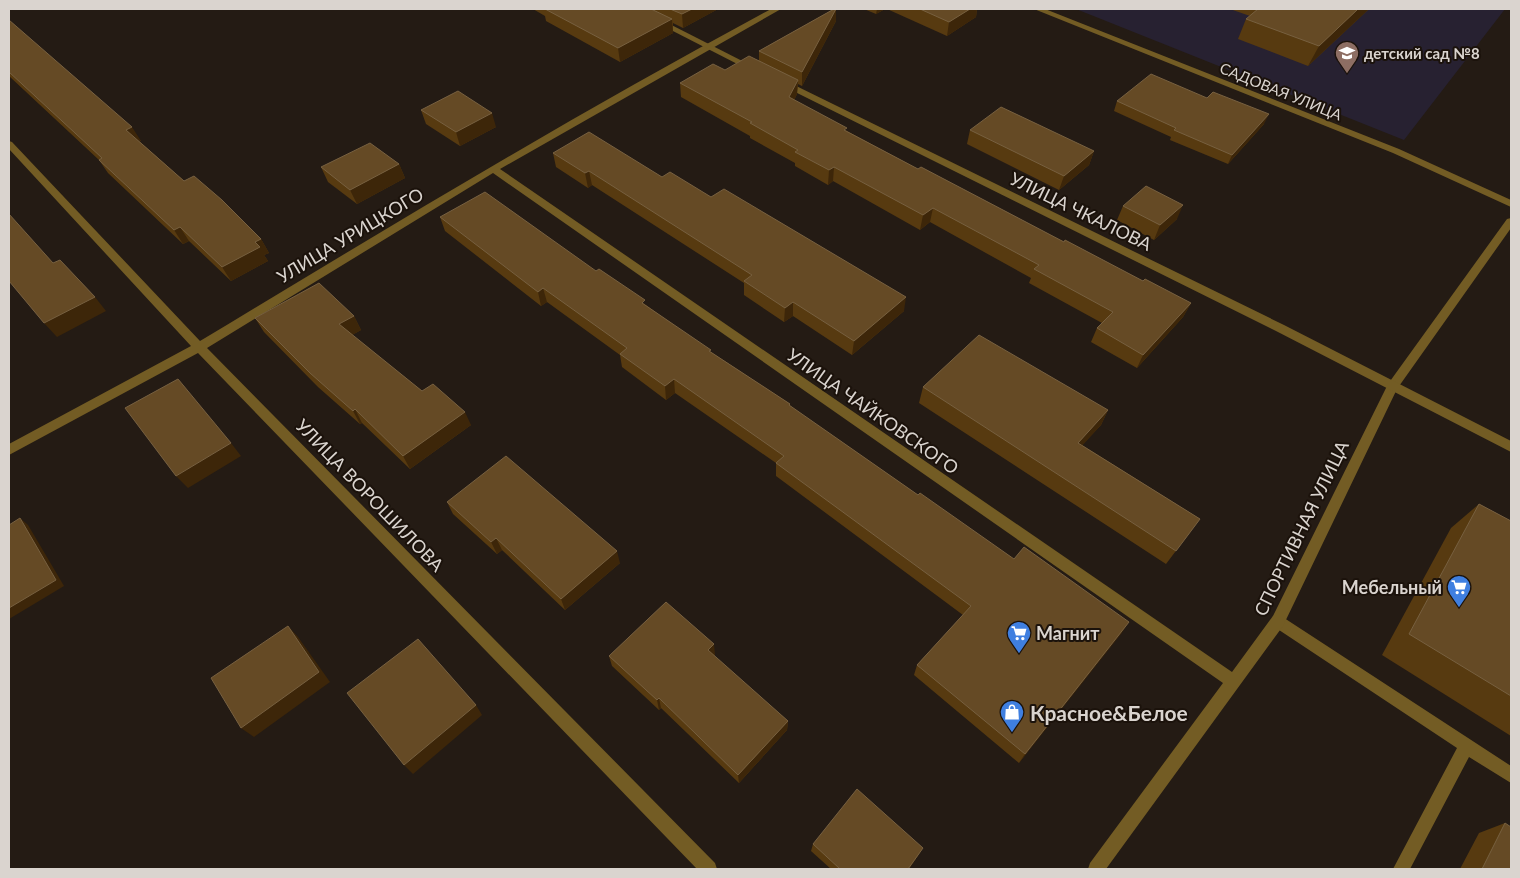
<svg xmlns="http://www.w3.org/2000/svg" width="1520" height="878" font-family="Lato,sans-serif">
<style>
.education{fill:#272131}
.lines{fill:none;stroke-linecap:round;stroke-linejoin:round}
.service{fill:#735c24;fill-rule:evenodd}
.minor{fill:#735c24;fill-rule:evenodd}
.tertiary{fill:#735c24;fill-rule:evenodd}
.wall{fill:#573a10}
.shaded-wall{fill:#3d2609}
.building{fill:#654a25;stroke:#776040}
.labels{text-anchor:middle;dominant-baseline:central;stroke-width:4;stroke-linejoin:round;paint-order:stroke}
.far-poi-label{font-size:15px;font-weight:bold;fill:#dad4cf;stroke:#1b120b;text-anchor:start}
.far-street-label{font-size:15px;fill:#dad4cf;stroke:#1b120b}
.street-label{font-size:18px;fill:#dad4cf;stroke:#1b120b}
.poi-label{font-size:18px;font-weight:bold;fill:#dad4cf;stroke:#1b120b;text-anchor:end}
.near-poi-label{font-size:21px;font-weight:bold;fill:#dad4cf;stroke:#1b120b;text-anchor:start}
</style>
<rect width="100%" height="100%" fill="#241b14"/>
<path class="education" d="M1076 9H1505L1404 140Z"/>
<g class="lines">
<path class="service" d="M1278 614 1511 766V783L1469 757 1410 869H1393L1457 748 1273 626 1271 621 1273 616Z"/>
<g class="minor">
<path d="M771 9H781L500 169 1232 672 1273 616 1388 384 1507 219 1511 218V228L1397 389 1283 626 1106 869H1088L1090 863 1223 683 493 173 207 348 715 863 717 869H697L198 353 9 455V444L191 346 9 149V141L12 142 200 341C389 227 577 113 771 9Z"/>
<path d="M1034 9H1045L1399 149 1511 200V207L1393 153Z"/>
</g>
<g class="tertiary">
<path d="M630 9H640L758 69 751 71Z"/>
<path d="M784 80 1284 325 1511 441V452L1276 331 781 85V81Z"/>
</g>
</g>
<g class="wall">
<path d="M533 9H718L683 28 673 23V33L620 62 546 21 545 16Z"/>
<path d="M834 9H836V21L802 86 798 84 797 94 794 100 847 131 918 169 1143 281 1191 303 1183 317 1137 368 1091 342 1097 328 1102 323 1029 283 1031 278 930 222 920 230 833 181 828 185 795 166V163L750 138V136L681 97 680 83 759 61V51Z"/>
<path d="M864 9H885L876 14Z"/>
<path d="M887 9H977L976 17 947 36Z"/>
<path d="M1230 9H1369L1308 66 1238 39 1246 19 1250 16Z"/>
<path d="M9 20 141 141H139L184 181 261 239 269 253 264 255 268 261 231 281 189 241 183 244 108 173 99 160 9 76Z"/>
<path d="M1117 101 1264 124 1228 164 1170 140 1171 137 1114 111Z"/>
<path d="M421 110 496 127 460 146 426 124Z"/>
<path d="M970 130 1094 151 1089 165 1059 190 967 144Z"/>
<path d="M553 153 662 177 711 197 904 311 852 355 793 316 784 322 744 295V283L592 185 588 188 556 167Z"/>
<path d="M399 164 405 178 357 204 328 182 321 167Z"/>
<path d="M1123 206 1177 219 1154 240 1117 220Z"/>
<path d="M440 217 596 271 646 305 711 352 790 404V406L918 495 1014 559 1129 622 1019 763 914 675 917 665 963 615 776 476V463L675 393 666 400 622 367 620 355 547 302 541 306 445 231Z"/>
<path d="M354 316 361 330 352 335 422 391 471 425 410 469 362 423 360 424 318 387 264 332 255 318Z"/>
<path d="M923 387 1108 410 1101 425 1082 445 1200 519 1166 564 919 403Z"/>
<path d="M447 502 620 563 565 610 502 550 497 554 453 514Z"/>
<path d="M1479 504 1511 521V736L1382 655 1451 528Z"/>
<path d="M715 655 714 656 788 721 787 730 739 783 661 708 659 710 612 666 609 656Z"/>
<path d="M1505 823 1511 869H1460L1479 833Z"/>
<path d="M813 844 923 848 909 869H831L811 851Z"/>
</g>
<g class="shaded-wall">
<path d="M692 9H718L683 28 682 14Z"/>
<path d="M836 9V21L802 86V72Z"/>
<path d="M877 9H885L876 14Z"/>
<path d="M970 9H977L976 17 947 36 949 22Z"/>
<path d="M1358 9H1369L1308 66 1319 46Z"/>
<path d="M672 19 673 33 620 62 618 48Z"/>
<path d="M798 80 797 94 789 111V97Z"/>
<path d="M492 113 496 127 460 146 456 132Z"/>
<path d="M1269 114 1264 124 1228 164 1232 155Z"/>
<path d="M132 127 141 141 135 143 126 130Z"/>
<path d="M1094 151 1089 165 1059 190 1064 176Z"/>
<path d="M399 164 405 178 357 204 350 190Z"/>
<path d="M834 167 833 181 828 185 829 170Z"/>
<path d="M589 171 592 185 588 188 585 173Z"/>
<path d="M1183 205 1177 219 1154 240 1160 225Z"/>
<path d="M933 208 930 222 920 230 923 215Z"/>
<path d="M180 227 189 241 183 244 174 230Z"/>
<path d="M261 239 269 253 264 255 268 261 231 281 222 267 255 242Z"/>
<path d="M543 288 547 302 541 306 538 292Z"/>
<path d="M95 297 106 311 57 337 44 323Z"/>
<path d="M906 297 904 311 852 355 854 341Z"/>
<path d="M793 302V316L784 322 785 308Z"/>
<path d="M1191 303 1183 317 1137 368 1143 355Z"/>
<path d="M354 316 361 330 347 338 339 324Z"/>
<path d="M674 379 675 393 666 400 665 386Z"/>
<path d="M355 409 362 423 360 424 353 411Z"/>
<path d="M1108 410 1101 425 1071 458 1078 443Z"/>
<path d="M465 412 471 425 410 469 403 456Z"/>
<path d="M231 443 241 456 188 488 176 476Z"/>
<path d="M20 518 28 525 64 586 9 619V608Z"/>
<path d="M496 538 502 550 497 554 491 542Z"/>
<path d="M617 551 620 563 565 610 561 599Z"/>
<path d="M1129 622 1121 634 1019 763 1025 754Z"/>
<path d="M288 626 298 637 330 682 254 737 241 728Z"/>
<path d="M714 644 715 655 709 661 708 650Z"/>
<path d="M659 698 661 708 659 710 657 700Z"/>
<path d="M476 705 482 715 413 774 404 765Z"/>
<path d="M788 721 787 730 739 783 738 775Z"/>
<path d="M923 848 909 869H908Z"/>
</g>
<g class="building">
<path d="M545 9H651L672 19 618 48Z"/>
<path d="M670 9H692L682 14Z"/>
<path d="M834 9H836L802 72 759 51Z"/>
<path d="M920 9H970L949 22Z"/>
<path d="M1258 9H1358L1319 46 1246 19Z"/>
<path d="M9 20 132 127 126 130 184 181 194 176 222 200 261 239 255 242 260 247 222 267 180 227 174 230 99 160 102 158 9 72Z"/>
<path d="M749 56 798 80 789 97 847 128 844 130 918 169 921 167 1064 242 1065 240 1143 281 1145 279 1191 303 1143 355 1097 328 1113 312 1034 269 1039 265 933 208 923 215 834 167 829 170 795 152 798 150 750 123 752 122 680 83 713 64 725 70Z"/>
<path d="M1151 74 1207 98 1213 92 1269 114 1232 155 1174 130 1176 128 1117 101Z"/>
<path d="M458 91 492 113 456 132 421 110Z"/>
<path d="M1001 107 1094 151 1064 176 970 130Z"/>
<path d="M589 132 662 177 670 172 711 197 724 189 906 297 854 341 793 302 785 308 744 281 752 275 589 171 585 173 553 153Z"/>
<path d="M370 143 399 164 350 190 321 167Z"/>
<path d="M1146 186 1183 205 1160 225 1123 206Z"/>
<path d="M485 192 596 271 599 269 645 300 642 303 711 350 709 351 790 404 789 405 918 495 920 493 1014 559 1024 547 1129 622 1025 754 917 665 971 606 776 463 784 456 674 379 665 386 620 354 627 348 543 288 538 292 440 217Z"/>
<path d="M9 214 53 263 60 260 95 297 44 323 9 281Z"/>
<path d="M319 283 354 316 339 324 422 391 433 384 465 412 403 456 355 409 353 411 310 373 255 318Z"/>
<path d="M979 335 1108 410 1078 443 1200 519 1176 551 923 387Z"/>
<path d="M178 379 231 443 176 476 125 408Z"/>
<path d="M506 456 617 551 561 599 496 538 491 542 447 502Z"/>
<path d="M1479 504 1511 521V696L1409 634Z"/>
<path d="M20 518 56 580 9 608V525Z"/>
<path d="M666 602 714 644 708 650 788 721 738 775 659 698 657 700 609 656Z"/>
<path d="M288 626 319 672 241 728 211 678Z"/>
<path d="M418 639 476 705 404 765 347 693Z"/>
<path d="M857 789 923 848 908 869H840L813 844Z"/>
<path d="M1505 823 1511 827V869H1482Z"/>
</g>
<defs>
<g id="school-pin" transform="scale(1.25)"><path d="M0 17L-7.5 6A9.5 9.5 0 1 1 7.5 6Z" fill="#8d6e63" stroke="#1b120b"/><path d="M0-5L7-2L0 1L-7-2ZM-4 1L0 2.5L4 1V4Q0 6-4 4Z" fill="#fff"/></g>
<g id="supermarket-pin" transform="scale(1.25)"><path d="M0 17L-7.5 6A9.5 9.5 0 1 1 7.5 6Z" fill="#3f7fe0" stroke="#1b120b"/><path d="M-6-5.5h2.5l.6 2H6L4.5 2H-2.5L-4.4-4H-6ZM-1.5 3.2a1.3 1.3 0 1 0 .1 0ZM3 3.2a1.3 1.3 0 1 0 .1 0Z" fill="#fff"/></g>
<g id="shop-pin" transform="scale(1.25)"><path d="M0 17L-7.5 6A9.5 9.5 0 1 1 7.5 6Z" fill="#3f7fe0" stroke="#1b120b"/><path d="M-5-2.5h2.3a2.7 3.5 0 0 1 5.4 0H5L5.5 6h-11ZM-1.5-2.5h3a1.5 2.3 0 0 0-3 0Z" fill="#fff"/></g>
</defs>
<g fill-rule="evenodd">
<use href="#school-pin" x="1347" y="53"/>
<use href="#supermarket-pin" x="1459" y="587"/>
<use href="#supermarket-pin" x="1019" y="633"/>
<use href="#shop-pin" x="1012" y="712"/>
</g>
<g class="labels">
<g class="far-poi-label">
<text x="1364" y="53">детский сад №8</text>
</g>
<g class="far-street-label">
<text transform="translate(1281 91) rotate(22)">САДОВАЯ УЛИЦА</text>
</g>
<g class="street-label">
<text transform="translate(1081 211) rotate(26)">УЛИЦА ЧКАЛОВА</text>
<text transform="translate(350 235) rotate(-31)">УЛИЦА УРИЦКОГО</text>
<text transform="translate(873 411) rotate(35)">УЛИЦА ЧАЙКОВСКОГО</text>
<text transform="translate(370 495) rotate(46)">УЛИЦА ВОРОШИЛОВА</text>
<text transform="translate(1301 528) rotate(-64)">СПОРТИВНАЯ УЛИЦА</text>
</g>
<g class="poi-label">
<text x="1442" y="587">Мебельный</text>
<text x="1036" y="633" text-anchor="start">Магнит</text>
</g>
<g class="near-poi-label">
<text x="1030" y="712">Красное&amp;Белое</text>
</g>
</g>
<rect width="1520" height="878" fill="none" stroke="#dad4cf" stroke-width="20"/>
</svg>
